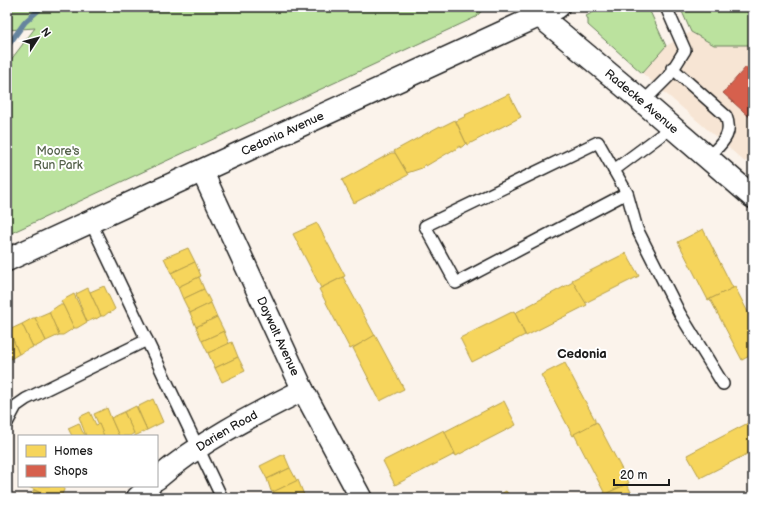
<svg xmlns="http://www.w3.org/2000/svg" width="760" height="505" font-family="'Balsamiq Sans',sans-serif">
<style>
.built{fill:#f7e5d4}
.green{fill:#bbe29e;stroke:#6c7f5d}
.homes{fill:#f6d55c;stroke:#b59e49}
.shops{fill:#d6604d;stroke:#9e4c3e}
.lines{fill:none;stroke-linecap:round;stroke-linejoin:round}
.stream{stroke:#66849e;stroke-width:5.5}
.lane-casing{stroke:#1c1c1c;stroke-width:14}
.street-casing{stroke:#1c1c1c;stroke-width:24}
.secondary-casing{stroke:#1c1c1c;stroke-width:25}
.lane{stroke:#fff;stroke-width:11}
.street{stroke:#fff;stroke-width:21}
.secondary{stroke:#fff;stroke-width:22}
.labels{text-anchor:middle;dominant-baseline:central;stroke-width:4;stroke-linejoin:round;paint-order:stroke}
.street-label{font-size:12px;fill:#1c1c1c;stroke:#fff}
.park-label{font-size:12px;fill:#54614a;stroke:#fff}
.neighbourhood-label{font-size:13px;font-weight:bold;fill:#1c1c1c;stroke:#fff}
</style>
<rect width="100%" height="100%" fill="#fbf3eb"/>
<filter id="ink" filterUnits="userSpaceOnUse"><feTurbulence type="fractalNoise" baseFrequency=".025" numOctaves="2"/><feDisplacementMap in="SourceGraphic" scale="8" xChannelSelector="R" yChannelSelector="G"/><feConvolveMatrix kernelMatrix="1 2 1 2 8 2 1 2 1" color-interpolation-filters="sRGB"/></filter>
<g filter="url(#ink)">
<path class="built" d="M691 32 714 45H753V155L745 162 642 73 666 46Z"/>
<g class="green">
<path d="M7 7H485L476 17 7 235V65L35 28 7 30Z"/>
<path d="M603 7H648L666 46 642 73 588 25V19L586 16Z"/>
<path d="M680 7H753V45H714L691 32Z"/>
</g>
<g class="homes">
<path d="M509 94 521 117 467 145 456 121 466 116 465 115Z"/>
<path d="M455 120 466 143 463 146 460 148V146L453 151V150L426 166 425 164 422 168 407 173 394 151 440 126 441 127Z"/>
<path d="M391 153H395L408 175 354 203 342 180Z"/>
<path d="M317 223 345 276 321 288 293 234Z"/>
<path d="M703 229 733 288 708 300 678 242Z"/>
<path d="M188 248 195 262 171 273 164 258Z"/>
<path d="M626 253 639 276 585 303 572 280Z"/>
<path d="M195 262 201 276 178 287 171 273Z"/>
<path d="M199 277 204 289 183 299 178 287Z"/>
<path d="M343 277 375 336 350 349 319 289Z"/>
<path d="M573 282 587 305 526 336 515 313Z"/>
<path d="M104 286 115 309 110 313 109 312 104 316H101L90 292Z"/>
<path d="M735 287 753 322V354L742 360 710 299Z"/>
<path d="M88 288 101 316 96 319V318L87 322 76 294Z"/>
<path d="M204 289 211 303 190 313 183 299Z"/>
<path d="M74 294 87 322 77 328H74L61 301Z"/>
<path d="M211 303 217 317 196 327 190 313Z"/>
<path d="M59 305H63L74 328 63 335H59L49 312Z"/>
<path d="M514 311 525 335 472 362 460 338Z"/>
<path d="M49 312 59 335 46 341 35 318Z"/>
<path d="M217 317 224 331 202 341 196 327Z"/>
<path d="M33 318H35L46 341 35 347H33L22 324Z"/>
<path d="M22 324 33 347 19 354 9 330Z"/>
<path d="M9 330 19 354 9 360 7 359V331Z"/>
<path d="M224 331 229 344 208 353 202 341Z"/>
<path d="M375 335 404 389 380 401 353 348Z"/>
<path d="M232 342 238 357 215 368 208 353Z"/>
<path d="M238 357 245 371 222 382 215 368Z"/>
<path d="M565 363 595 420V423L573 436 541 375Z"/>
<path d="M153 399 163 422 147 430 137 407Z"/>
<path d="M504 401 516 425 456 456 444 432Z"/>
<path d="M136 406 147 430 135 436 124 412Z"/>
<path d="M107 408 111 418 119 436H104L94 414Z"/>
<path d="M90 412 96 425 99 424 104 436H86L79 417Z"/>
<path d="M124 412 134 433 130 436H119L111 418Z"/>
<path d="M753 418V432L747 421Z"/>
<path d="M597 422 629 483 605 494 574 434Z"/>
<path d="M79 423 82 431 86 436H72L68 428Z"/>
<path d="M748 423 753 432V451L700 478 687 455Z"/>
<path d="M444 430 455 454 395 485 383 461Z"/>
<path d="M284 454 290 468 267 479 260 466Z"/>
<path d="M290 468 297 481 273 492 271 491 267 479Z"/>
<path d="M298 480 304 495 298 498H275L273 492Z"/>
<path d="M627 484 634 498H605L603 495Z"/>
<path d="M27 486H61L64 487V490L60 498H51Z"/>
<path d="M34 490 51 498H29Z"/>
<path d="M506 491 511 498H494Z"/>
</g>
<path class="shops" d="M746 67 753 73V120L723 93Z"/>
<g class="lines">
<path class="stream" d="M7 47 25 22 42 7"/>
<g class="lane-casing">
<g id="lane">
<path d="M672 68 726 116C734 136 720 144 708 158"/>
<path d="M643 102 668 77 685 50 666 7"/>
<path d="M598 142 627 193 456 283 425 226Z"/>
<path d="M614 170 672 127"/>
<path d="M627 193 637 229 680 314 723 384"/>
<path d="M91 223 222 498"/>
<path d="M7 423 16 406 26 399 147 340"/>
</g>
</g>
<g class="street-casing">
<g id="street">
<path id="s1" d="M202 171 303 390 361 498"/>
<path id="s2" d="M157 479C201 441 251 416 303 390"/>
<path d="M137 498 150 486"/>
</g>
</g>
<g class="secondary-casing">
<g id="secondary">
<path id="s3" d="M529 7 643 102 753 197"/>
<path id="s4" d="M7 260 558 7"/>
</g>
</g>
<use href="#lane" class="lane"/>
<use href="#street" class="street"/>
<use href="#secondary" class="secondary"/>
</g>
</g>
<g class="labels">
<g class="street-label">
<text stroke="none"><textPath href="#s3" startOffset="147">Radecke Avenue</textPath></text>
<text stroke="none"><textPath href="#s4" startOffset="303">Cedonia Avenue</textPath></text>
<text stroke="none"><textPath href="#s1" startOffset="182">Daywalt Avenue</textPath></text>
<text stroke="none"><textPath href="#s2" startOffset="85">Darien Road</textPath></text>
</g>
<g class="park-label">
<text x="58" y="151">Moore's<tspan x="58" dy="14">Run Park</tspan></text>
</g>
<g class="neighbourhood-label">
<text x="582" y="354">Cedonia</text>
</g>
</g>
<rect width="760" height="505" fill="none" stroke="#fff" stroke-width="24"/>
<rect x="12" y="12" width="736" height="481" fill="none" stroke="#1c1c1c" stroke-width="1.5" filter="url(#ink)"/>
<rect x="18" y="435" width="140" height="52" fill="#ffffff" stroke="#a4a4a4"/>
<rect x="26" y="445" width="20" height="12" fill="#f6d55c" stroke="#a4a4a4"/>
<text x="54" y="455" font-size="12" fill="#1c1c1c">Homes</text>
<rect x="26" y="465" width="20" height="12" fill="#d6604d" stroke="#a4a4a4"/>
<text x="54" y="475" font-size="12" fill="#1c1c1c">Shops</text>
<g transform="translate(38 38) rotate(54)" stroke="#ffffff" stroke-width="3" paint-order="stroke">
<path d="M0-3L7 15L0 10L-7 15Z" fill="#1c1c1c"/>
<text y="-6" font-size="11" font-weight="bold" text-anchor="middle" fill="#1c1c1c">N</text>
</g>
<path d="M614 479v6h55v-6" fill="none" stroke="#1c1c1c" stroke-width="2"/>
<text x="620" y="479" font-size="12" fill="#1c1c1c" stroke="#ffffff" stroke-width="3" paint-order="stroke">20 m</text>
</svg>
